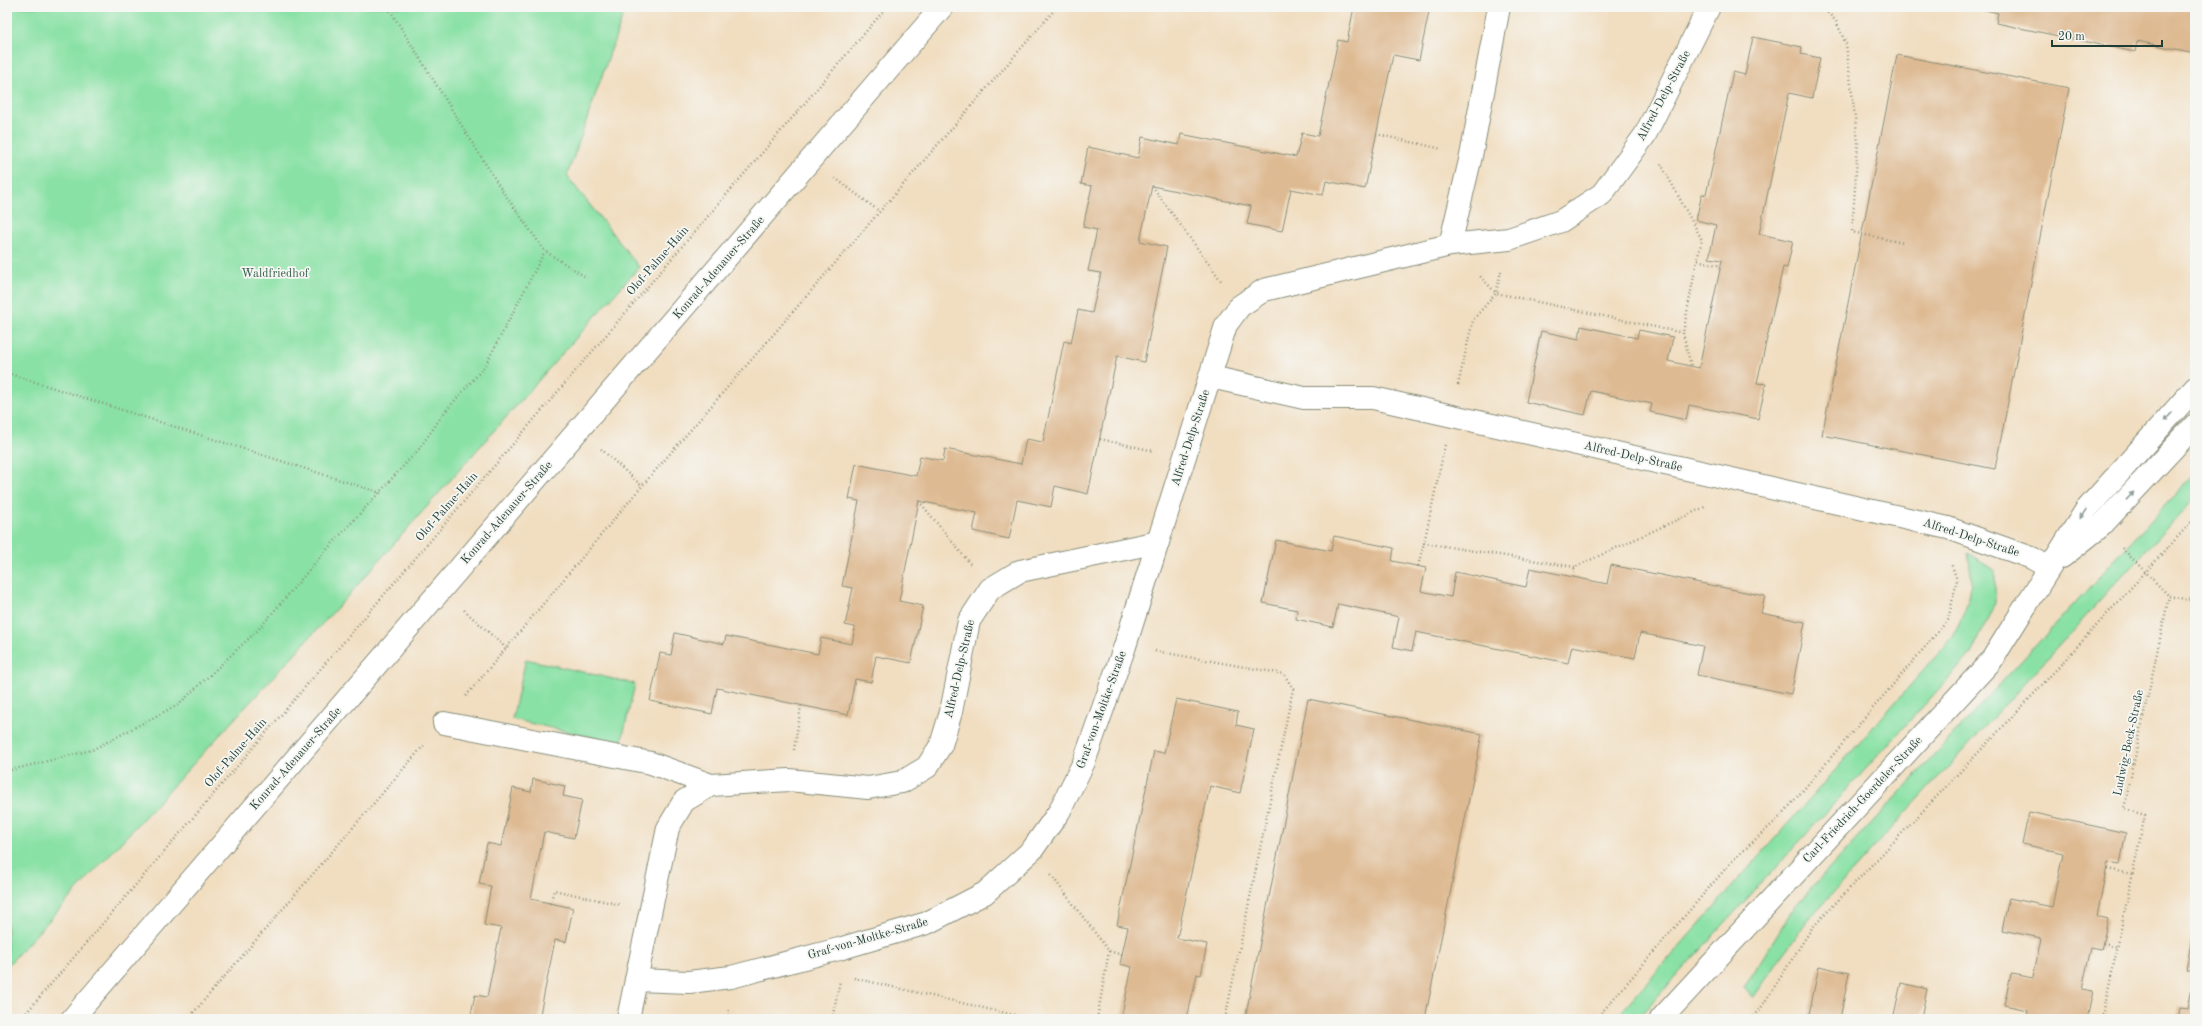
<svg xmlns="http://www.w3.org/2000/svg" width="2202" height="1026" font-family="'Old Standard TT',serif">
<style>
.green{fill:#89e1a5;stroke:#548f6c}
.building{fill:#deba92}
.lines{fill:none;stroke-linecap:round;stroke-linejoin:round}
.street-casing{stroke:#888e7a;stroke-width:24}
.secondary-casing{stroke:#888e7a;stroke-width:24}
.path{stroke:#888e7a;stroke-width:2.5;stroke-dasharray:1 3;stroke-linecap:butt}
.street{stroke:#fff;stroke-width:22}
.secondary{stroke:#fff;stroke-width:22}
.oneway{fill:#8f9e9a}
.labels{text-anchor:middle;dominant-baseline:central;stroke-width:3.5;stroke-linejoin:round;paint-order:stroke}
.street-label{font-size:12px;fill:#1f3d34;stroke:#f6f6f2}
.park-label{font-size:12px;fill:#345e4b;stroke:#f6f6f2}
</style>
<rect width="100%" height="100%" fill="#f6f6f2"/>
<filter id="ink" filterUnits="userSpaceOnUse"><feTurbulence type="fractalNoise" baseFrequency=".025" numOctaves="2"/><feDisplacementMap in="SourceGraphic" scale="8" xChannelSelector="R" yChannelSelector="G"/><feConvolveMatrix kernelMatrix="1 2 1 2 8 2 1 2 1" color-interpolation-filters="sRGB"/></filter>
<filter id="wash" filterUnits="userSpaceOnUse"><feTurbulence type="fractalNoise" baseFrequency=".012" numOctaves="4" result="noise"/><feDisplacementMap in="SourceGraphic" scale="16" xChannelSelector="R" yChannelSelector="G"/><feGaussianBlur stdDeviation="0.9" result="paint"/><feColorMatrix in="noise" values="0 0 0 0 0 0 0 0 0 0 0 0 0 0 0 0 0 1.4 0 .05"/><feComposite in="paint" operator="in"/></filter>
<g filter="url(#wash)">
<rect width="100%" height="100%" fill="#f1dec1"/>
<g class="green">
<path d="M7 7H626L567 176 639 267 347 597 7 966Z"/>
<path d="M2195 473V497L1807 921 1753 998 1744 988 1794 907Z"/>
<path d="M1968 553 1995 571V603L1971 654 1637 1019H1615L1953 637C1969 601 1975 593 1968 553Z"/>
<path d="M526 659 635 684 621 744 512 719Z"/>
</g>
<g id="blocks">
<g class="building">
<path d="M1354 7H1430L1419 60 1393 55 1365 189 1326 181 1323 195 1291 189 1282 231 1247 224 1251 206 1152 186 1140 241 1167 247 1144 362 1117 356 1088 494 1055 486 1051 507 1017 500 1009 539 973 531 977 513 919 501 899 601 923 606 911 663 876 656 871 682 855 679 848 715 717 688 712 714 650 701 660 653 671 655 675 633 724 644 726 636 818 654 821 638 852 644 855 627 845 625 853 588 842 586 859 501 849 499 856 464 916 476 920 456 943 461 945 449 1021 464 1026 439 1043 442 1064 341 1071 343 1078 310 1092 313 1101 273 1088 271 1097 230 1083 227 1092 186 1081 184 1088 147 1138 158 1142 137 1179 145 1181 134 1296 157 1302 133 1318 136 1338 40 1347 42Z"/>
<path d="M1973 7H2195V53L2137 41 2135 52 1996 23 1998 13Z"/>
<path d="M1753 37 1802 47 1801 54 1820 58 1812 98 1789 93 1759 234 1793 241 1787 268 1783 267 1757 383 1766 384 1758 419 1689 405 1686 420 1650 412 1652 404 1591 391 1585 415 1526 402 1541 331 1579 339 1581 326 1637 338 1639 330 1673 337 1668 361 1699 368 1722 260 1709 258 1716 225 1696 220 1702 194 1706 195 1733 72 1745 75Z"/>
<path d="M1897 55 2069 88 1995 469 1822 435Z"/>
<path d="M1334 536 1394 548 1392 561 1426 568 1421 591 1451 597 1455 572 1526 587 1530 568 1607 584 1611 565 1765 596 1761 613 1805 622 1791 694 1697 675 1703 646 1640 633 1635 658 1572 646 1568 663 1416 632 1412 651 1393 647 1399 617 1338 604 1333 627 1296 619 1297 610 1263 603 1276 540 1331 551Z"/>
<path d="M1176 699 1238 712 1236 725 1254 729 1240 793 1210 786 1177 938 1207 944 1201 975 1197 974 1187 1019H1121L1132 967 1120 964 1128 927 1117 925 1154 751 1164 753Z"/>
<path d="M1308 699 1482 734 1425 1019H1245Z"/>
<path d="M533 779 565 786 563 796 582 800 574 838 544 832 531 899 573 908 566 942 555 940 539 1019H470L475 995 487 997 501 928 484 925 491 886 479 884 487 843 501 846 513 788 531 792Z"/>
<path d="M2029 812 2126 833 2120 864 2108 862 2097 916 2108 919 2101 950 2091 948 2082 989 2093 991 2087 1019H2026L2028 1010 2004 1005 2011 974 2033 978 2041 938 2002 930 2009 898 2052 907 2063 853 2022 844Z"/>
<path d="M2193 933H2195V971L2186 969Z"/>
<path d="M1819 966 1849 973 1840 1019H1808Z"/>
<path d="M2194 979 2195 1019H2177L2179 1007 2188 1008Z"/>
<path d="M1901 983 1927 989 1921 1019H1893Z"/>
</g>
</g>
</g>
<g filter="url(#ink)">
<use href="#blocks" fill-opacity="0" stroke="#888e7a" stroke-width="1"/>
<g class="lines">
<g class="street-casing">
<g id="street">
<path d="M1450 245 1509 239 1561 221 1602 194 1645 135 1709 7"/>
<path d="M1211 377 1304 398H1373L1948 528 2032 558 2049 568"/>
<path d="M444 723 651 763 711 785"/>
<path d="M636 980 668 828 684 801 711 785 789 780 868 788 902 782 927 767 941 745 951 712 969 621 990 589 1020 571 1158 542 1226 325 1240 306 1264 290 1450 245 1471 156 1499 7"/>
<path d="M628 1019 636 980 689 982 731 977 839 949 927 923 985 893 1032 850 1059 812 1084 762 1125 646 1158 542"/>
</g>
</g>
<g class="secondary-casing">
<g id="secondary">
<path d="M2062 557 2101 526 2195 425"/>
<path d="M72 1019 942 7"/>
<path d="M1661 1019 1991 661 2086 510 2195 388"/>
</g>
</g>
<g class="path">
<path d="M388 7 503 192 545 251 587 278"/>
<path d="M1822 7 1836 21 1846 44 1858 142 1852 232 1903 243"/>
<path d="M1376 134 1442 149"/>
<path d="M1661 164 1702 240 1697 260 1721 266"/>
<path d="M835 178 879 211"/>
<path d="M1152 186 1222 282"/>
<path d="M1501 271 1496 293 1683 333 1697 260"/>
<path d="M1683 333 1691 366"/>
<path d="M7 373 381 493"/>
<path d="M1458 385 1473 320 1496 293 1478 274"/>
<path d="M1100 439 1154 451"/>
<path d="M1445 445 1424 543 1575 567"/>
<path d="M601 449 642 486"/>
<path d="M919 501 971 565"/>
<path d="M2122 548 2169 596"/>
<path d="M1418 566 1424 543"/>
<path d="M1572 577 1575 567 1707 506"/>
<path d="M2169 596 2195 601"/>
<path d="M464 610 506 648"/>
<path d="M1155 651 1284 674 1293 689 1225 1019"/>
<path d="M466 696 642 486 1057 7"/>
<path d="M794 750 801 706"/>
<path d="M7 771 92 750 179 704 258 630 321 556 419 449 444 413 485 366 545 251"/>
<path d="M2107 869 2132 874"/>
<path d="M1051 875 1109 951 1122 955"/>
<path d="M550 904 554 890 621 905"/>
<path d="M2103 943 2118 946"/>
<path d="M854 978 1031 1019"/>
<path d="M21 1019 887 7"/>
<path d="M188 1019 424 745"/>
<path d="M728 1019 729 1008"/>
<path d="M832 1019 840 981"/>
<path d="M1097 1019 1109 951"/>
<path d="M1596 1019 1733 860 1781 816 1948 620 1957 580 1951 563"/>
<path d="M1751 1019 1759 1011 1812 928 2031 697 2195 518"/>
<path d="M2102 1019 2145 815 2124 809 2169 596"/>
</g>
<use href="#street" class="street"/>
<use href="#secondary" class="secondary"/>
</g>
<defs><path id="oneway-solid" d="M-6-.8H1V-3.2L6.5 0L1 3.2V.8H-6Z"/></defs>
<g class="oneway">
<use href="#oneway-solid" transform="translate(2168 417) rotate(133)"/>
<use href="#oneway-solid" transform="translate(2130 496) rotate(-47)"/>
<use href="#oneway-solid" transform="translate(2083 514) rotate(123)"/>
</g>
</g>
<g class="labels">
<g class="street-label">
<text transform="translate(1664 96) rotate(-62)">Alfred-Delp-Straße</text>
<text transform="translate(658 261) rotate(-49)">Olof-Palme-Hain</text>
<text transform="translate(719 268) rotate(-49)">Konrad-Adenauer-Straße</text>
<text transform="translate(1191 438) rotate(-72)">Alfred-Delp-Straße</text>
<text transform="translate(1633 457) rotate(13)">Alfred-Delp-Straße</text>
<text transform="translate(447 507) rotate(-49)">Olof-Palme-Hain</text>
<text transform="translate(507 513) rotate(-49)">Konrad-Adenauer-Straße</text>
<text transform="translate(1971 538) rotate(18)">Alfred-Delp-Straße</text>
<text transform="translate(960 669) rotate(-77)">Alfred-Delp-Straße</text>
<text transform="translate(1102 710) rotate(-70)">Graf-von-Moltke-Straße</text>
<text transform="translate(2129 743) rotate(-78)">Ludwig-Beck-Straße</text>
<text transform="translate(236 753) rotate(-49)">Olof-Palme-Hain</text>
<text transform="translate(296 759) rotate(-49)">Konrad-Adenauer-Straße</text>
<text transform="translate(1863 800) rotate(-47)">Carl-Friedrich-Goerdeler-Straße</text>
<text transform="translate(868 939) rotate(-16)">Graf-von-Moltke-Straße</text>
</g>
<g class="park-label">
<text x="275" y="274">Waldfriedhof</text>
</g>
</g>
<rect width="2202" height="1026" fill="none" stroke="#f6f6f2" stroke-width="24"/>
<path d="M2052 40v6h110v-6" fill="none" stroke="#1f3d34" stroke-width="2"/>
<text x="2058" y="40" font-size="12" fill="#1f3d34" stroke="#f6f6f2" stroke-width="3" paint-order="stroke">20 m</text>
</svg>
